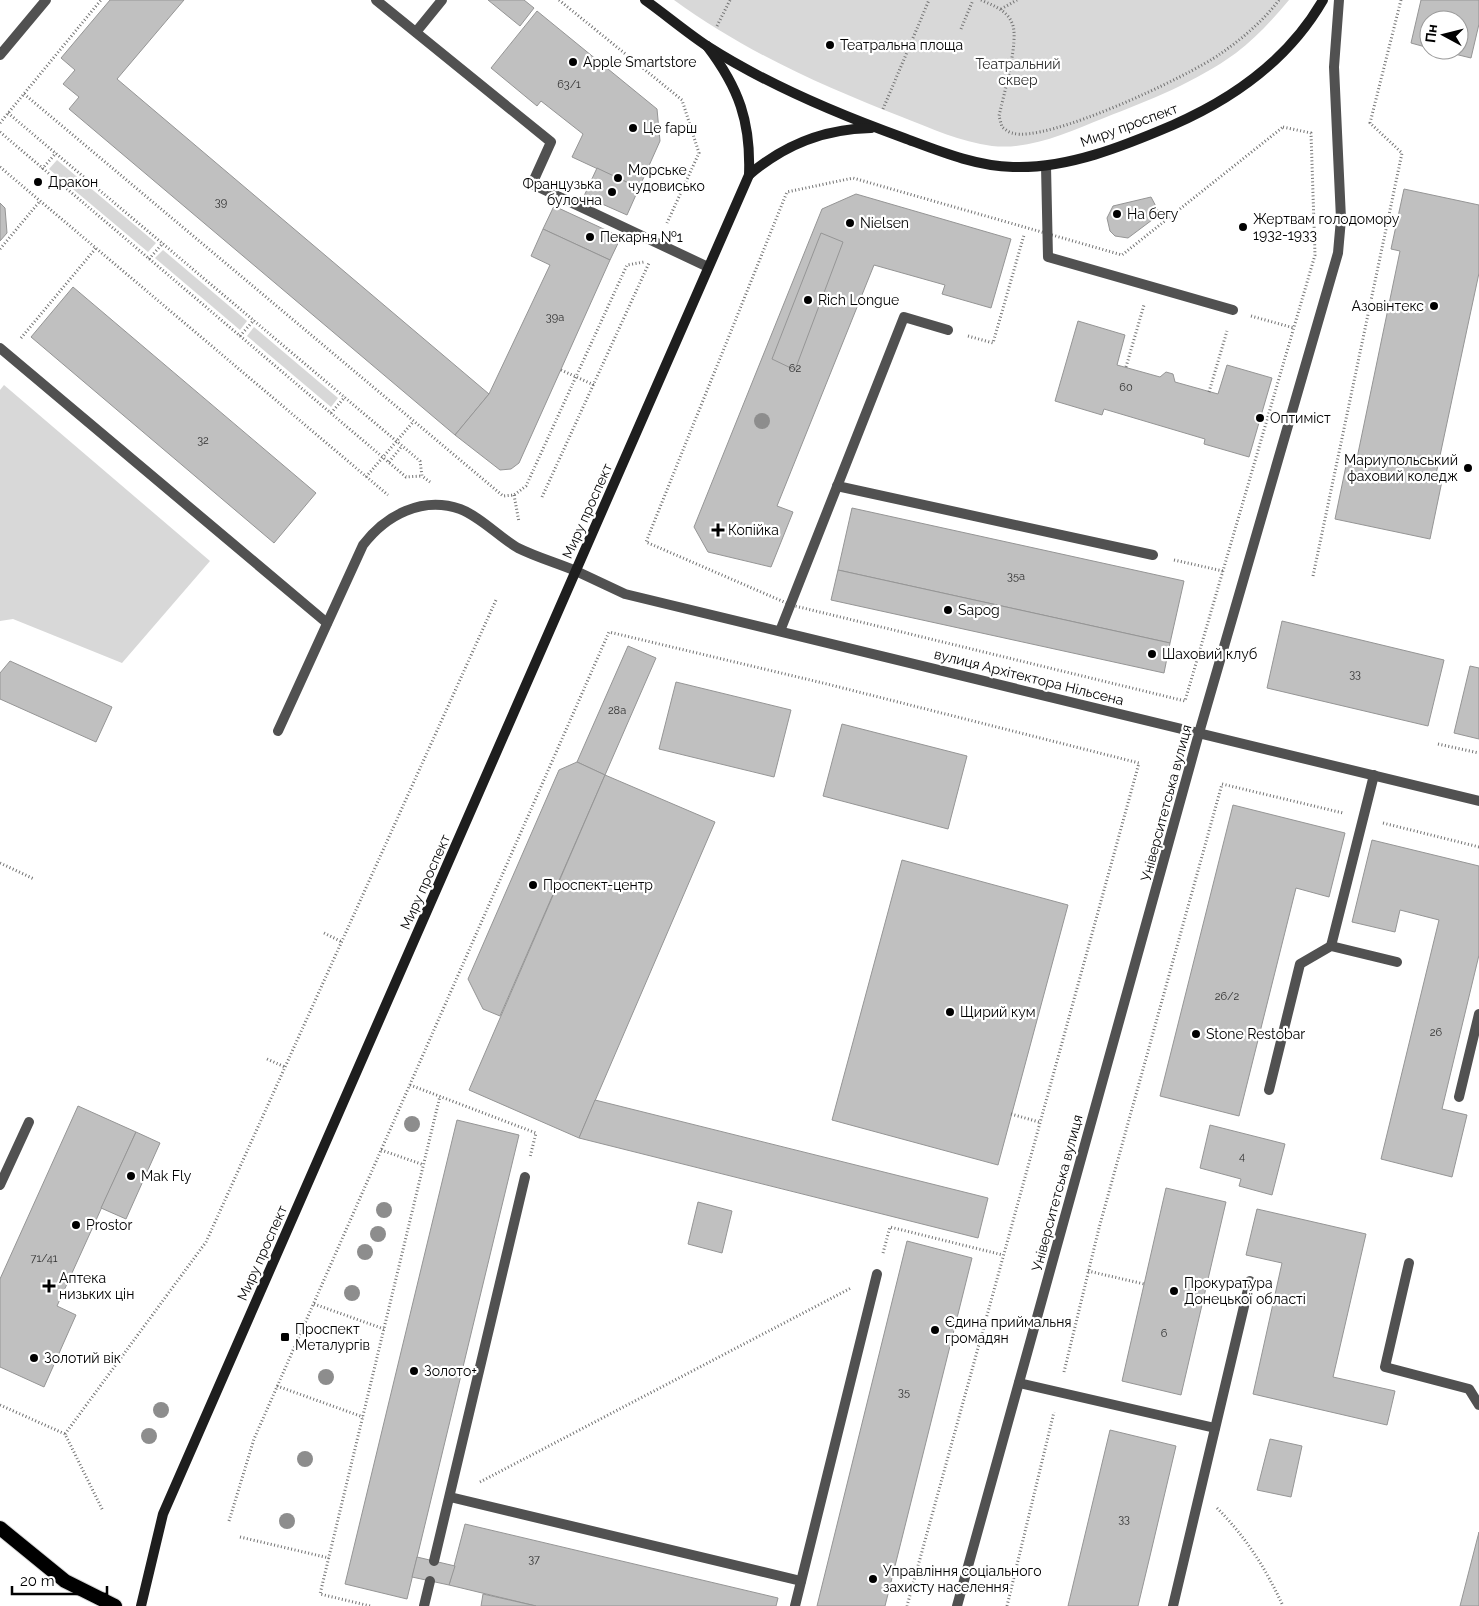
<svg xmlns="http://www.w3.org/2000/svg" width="1479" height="1606" font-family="Raleway,sans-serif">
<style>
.green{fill:#d8d8d8}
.building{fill:#c0c0c0;stroke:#959595}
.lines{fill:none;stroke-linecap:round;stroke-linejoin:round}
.trunk-casing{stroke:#dbdbdb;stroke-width:16}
.path{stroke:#737373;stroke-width:3;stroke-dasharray:1 2.5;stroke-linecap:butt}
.service{stroke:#515151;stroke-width:10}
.minor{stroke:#515151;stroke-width:10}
.secondary{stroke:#1e1e1e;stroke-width:10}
.trunk{stroke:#000;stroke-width:14}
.tree{fill:#8d8d8d}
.poi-dot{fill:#000;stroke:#fff;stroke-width:2}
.labels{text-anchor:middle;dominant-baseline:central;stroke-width:4.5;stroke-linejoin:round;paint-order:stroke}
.number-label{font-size:11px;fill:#303030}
.poi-label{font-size:14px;fill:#000;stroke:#fff;text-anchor:start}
.park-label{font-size:14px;fill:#2f2f2f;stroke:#fff}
.street-label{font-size:14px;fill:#000;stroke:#fff}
</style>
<rect width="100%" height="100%" fill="#fff"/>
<g class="green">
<path d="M674 0H1289C1273 19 1256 38 1236 53 1196 82 1150 100 1104 118 1068 132 1032 150 992 146 961 142 930 128 902 117 822 86 744 51 674 0Z"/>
<path d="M57 160 156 243 148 252 49 169Z"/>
<path d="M163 250 247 321 240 330 155 258Z"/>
<path d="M254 327 338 398 331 407 247 336Z"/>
<path d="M4 385 210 561 122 663 13 619 0 621V390Z"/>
</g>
<g class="building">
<path d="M110 0H184L117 79 489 394 455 435 69 109 79 97 63 84 75 70 61 58Z"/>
<path d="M488 0H524L534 8 520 26Z"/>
<path d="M1421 0H1479V24L1471 58 1438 50H1459V20H1429V48L1411 43Z"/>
<path d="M537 11 657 109 660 141 639 188 572 157 583 134 541 101 537 106 491 68Z"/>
<path d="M597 168 639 188 627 215 584 196Z"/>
<path d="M1404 189 1479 205V273L1435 479 1442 481 1430 539 1335 519 1347 461 1356 463 1400 251 1391 249Z"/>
<path d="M856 194 1011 239 991 308 942 294 945 285 874 265 777 506 793 512 771 567 708 552 694 527 822 209Z"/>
<path d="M1151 197 1160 214 1128 238 1115 236 1110 231 1107 218 1113 206Z"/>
<path d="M0 203 5 208 7 233 0 241Z"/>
<path d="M554 206 621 237 610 260 543 229Z"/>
<path d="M543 229 610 260 519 463 511 469 500 470 455 435 489 394 550 265 531 256Z"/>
<path d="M821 233 843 242 795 370 772 359Z"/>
<path d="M73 287 316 493 274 543 31 337Z"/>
<path d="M1078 321 1125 335 1117 365 1160 377 1166 372 1173 374 1175 382 1218 394 1227 365 1272 378 1249 457 1204 444 1205 439 1104 409 1102 415 1055 401Z"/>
<path d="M852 508 1184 581 1170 643 838 570Z"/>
<path d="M838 570 1170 643 1164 673 831 600Z"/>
<path d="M1282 621 1444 660 1428 726 1267 688Z"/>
<path d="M628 646 656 658 605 775 577 762Z"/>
<path d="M10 661 112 707 96 742 0 699V673Z"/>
<path d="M1470 666 1479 668V739L1454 733Z"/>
<path d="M676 682 791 710 774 777 659 749Z"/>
<path d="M842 724 967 756 948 829 823 796Z"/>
<path d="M577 762 605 775 500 1016 483 1009 468 979 559 770Z"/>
<path d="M605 775 715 822 579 1138 469 1090Z"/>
<path d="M1233 805 1345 833 1329 897 1296 888 1239 1116 1160 1096Z"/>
<path d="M1372 840 1479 866V955L1442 1109 1467 1115 1452 1177 1381 1159 1439 920 1400 910 1395 932 1352 922Z"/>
<path d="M902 860 1068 905 998 1165 832 1120Z"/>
<path d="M595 1100 988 1198 978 1238 579 1138Z"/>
<path d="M78 1106 136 1132 57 1306 76 1315 44 1387 0 1367V1279Z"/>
<path d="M457 1120 519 1135 407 1599 345 1584Z"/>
<path d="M1210 1125 1285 1144 1272 1195 1239 1186 1241 1179 1200 1168Z"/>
<path d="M136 1132 160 1143 126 1219 101 1208Z"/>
<path d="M1166 1188 1226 1202 1181 1395 1122 1381Z"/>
<path d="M698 1202 732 1211 722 1253 688 1244Z"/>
<path d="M1257 1209 1366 1234 1333 1377 1395 1391 1387 1425 1253 1394 1282 1263 1246 1255Z"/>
<path d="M907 1241 972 1258 885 1606H817Z"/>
<path d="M1110 1430 1176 1446 1150 1556 1138 1606H1068Z"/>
<path d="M1270 1439 1302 1446 1291 1497 1257 1490Z"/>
<path d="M465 1524 778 1598 776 1606H536L449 1585Z"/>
<path d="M1479 1532V1606H1460Z"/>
<path d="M417 1557 455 1566 449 1585 412 1577Z"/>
<path d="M483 1594 536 1606H481Z"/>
</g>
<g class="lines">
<g class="trunk-casing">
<path id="trunk" d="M0 1528 65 1581 115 1606"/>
</g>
<g class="path">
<path d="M559 0 682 100 699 153 667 223"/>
<path d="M981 0C992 5 1007 10 1012 23 1020 39 1003 97 999 116L1002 127C1005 129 1008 132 1012 133 1046 144 1189 76 1220 54 1242 39 1263 21 1279 0"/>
<path d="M1001 9 1017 0"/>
<path d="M717 26 730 0"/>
<path d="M961 29 973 0"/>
<path d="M24 94 503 496 514 495 526 486 627 265 644 262"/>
<path d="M883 109 929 0"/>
<path d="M8 113 420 461 422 476 430 482"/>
<path d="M0 123 101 0"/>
<path d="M1283 127 1311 133 1315 255 1185 701 791 605 646 542 787 192 853 178 1122 255Z"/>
<path d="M0 132 406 477 422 476"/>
<path d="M0 167 388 495"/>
<path d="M42 169 56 153"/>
<path d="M0 249 40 201"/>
<path d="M149 259 163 243"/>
<path d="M1251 316 1294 328"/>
<path d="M240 336 254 320"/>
<path d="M968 336 993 343 1024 235"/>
<path d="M21 338 96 248"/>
<path d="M1126 367 1144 305"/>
<path d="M561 370 594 385"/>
<path d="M1209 392 1227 331"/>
<path d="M331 413 345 397"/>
<path d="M389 462 402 446"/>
<path d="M366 477 413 422"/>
<path d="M514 495 519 522"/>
<path d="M542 497 649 263"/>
<path d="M1174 560 1223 571"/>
<path d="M1313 576 1402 153 1370 123 1401 0"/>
<path d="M1438 744 1479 753"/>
<path d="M1383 823 1479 847"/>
<path d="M0 863 34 879"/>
<path d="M324 933 342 942"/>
<path d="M267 1059 285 1067"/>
<path d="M410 1085 536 1133 530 1157"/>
<path d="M1011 1114 1039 1122"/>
<path d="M381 1150 424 1165"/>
<path d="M883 1253 890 1227 1003 1255"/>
<path d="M1088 1271 1144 1284"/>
<path d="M314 1304 384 1329"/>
<path d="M1064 1372 1099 1228 1222 784 1343 813"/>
<path d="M277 1386 363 1417"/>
<path d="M0 1405 65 1434 103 1511"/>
<path d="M65 1434 206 1242 496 600"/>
<path d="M480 1482 851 1288"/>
<path d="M1217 1508C1246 1537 1266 1569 1283 1606"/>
<path d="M229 1521 254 1439 609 632 827 684 1139 763 907 1606"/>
<path d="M240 1537 329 1558"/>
<path d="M370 1606 320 1594 440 1096"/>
<path d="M1007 1606 1054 1412"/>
</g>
<g class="service">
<path d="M376 0 551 142 532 184 708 267"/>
<path d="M416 32 442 0"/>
<path d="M1046 166 1048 257 1233 310"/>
<path d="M0 348 327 623"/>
<path d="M837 486 1153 555"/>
<path d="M780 631 904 317 948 330"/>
<path d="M278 731 363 545C386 515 422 496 460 509 481 517 499 537 518 548 536 557 557 563 576 571"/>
<path d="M1331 946 1374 775"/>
<path d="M1269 1090 1300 964 1331 946 1397 962"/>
<path d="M1459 1097 1479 1014"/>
<path d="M0 1185 29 1122"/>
<path d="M1409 1263 1385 1367 1469 1389 1479 1405"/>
<path d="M1019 1383 1215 1428"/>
<path d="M450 1497 801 1581"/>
<path d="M434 1561 525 1177"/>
<path d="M424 1606 430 1581"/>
<path d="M795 1606 877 1274"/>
<path d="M1173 1606 1250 1281"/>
</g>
<g class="minor">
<path d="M0 55 46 0"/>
<path d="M576 571 625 594 1479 801"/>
<path d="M957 1606 1199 733 1338 253 1341 219 1334 67 1339 0"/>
</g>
<g class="secondary">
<path d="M645 0C666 15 686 32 707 46 768 85 837 114 904 138 939 151 975 166 1013 167 1067 169 1124 146 1173 125 1235 98 1289 59 1323 0"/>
<path d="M749 175C785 144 824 129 871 128"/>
<path d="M141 1606 163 1514 749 175C751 122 739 88 707 46"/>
</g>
<use href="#trunk" class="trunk"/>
</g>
<g class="tree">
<circle cx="762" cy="421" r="8"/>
<circle cx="412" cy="1124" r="8"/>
<circle cx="384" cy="1210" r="8"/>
<circle cx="378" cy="1234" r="8"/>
<circle cx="365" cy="1252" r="8"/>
<circle cx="352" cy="1293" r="8"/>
<circle cx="326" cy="1377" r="8"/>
<circle cx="161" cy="1410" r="8"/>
<circle cx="149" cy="1436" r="8"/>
<circle cx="305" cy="1459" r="8"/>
<circle cx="287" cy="1521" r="8"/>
</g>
<g class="poi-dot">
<circle cx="830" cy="45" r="5"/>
<circle cx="573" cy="62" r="5"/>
<circle cx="633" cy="128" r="5"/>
<circle cx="618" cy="178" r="5"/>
<circle cx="38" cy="182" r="5"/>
<circle cx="612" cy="192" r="5"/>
<circle cx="1117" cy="214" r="5"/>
<circle cx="850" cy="223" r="5"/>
<circle cx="1243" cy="227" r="5"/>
<circle cx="590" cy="237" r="5"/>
<circle cx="808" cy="300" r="5"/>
<circle cx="1434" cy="306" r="5"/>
<circle cx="1260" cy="418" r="5"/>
<circle cx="1468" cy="468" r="5"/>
<path d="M715.5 522.5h5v5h5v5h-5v5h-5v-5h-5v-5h5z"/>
<circle cx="948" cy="610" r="5"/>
<circle cx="1152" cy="654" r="5"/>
<circle cx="533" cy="885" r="5"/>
<circle cx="950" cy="1012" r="5"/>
<circle cx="1196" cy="1034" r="5"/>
<circle cx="131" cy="1176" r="5"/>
<circle cx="76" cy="1225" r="5"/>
<path d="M46.5 1278.5h5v5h5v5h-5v5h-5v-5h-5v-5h5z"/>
<circle cx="1174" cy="1291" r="5"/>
<circle cx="935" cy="1330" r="5"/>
<rect x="280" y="1332" width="10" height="10" rx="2.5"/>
<circle cx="34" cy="1358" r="5"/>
<circle cx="414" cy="1371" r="5"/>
<circle cx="873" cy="1579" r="5"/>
</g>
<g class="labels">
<g class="number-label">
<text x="569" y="84">63/1</text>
<text x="221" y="202">39</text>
<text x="555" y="317">39а</text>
<text x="795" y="368">62</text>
<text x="1126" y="387">60</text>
<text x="203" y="440">32</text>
<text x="1016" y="576">35а</text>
<text x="1355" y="674">33</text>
<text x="617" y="710">28а</text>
<text x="1227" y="996">26/2</text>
<text x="1436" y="1032">26</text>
<text x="1242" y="1156">4</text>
<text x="44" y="1258">71/41</text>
<text x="1164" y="1333">6</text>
<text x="904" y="1392">35</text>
<text x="1124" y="1519">33</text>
<text x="534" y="1559">37</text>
</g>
<g class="poi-label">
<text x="840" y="45">Театральна площа</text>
<text x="583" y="62">Apple Smartstore</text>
<text x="643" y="128">Це fарш</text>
<text x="628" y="170">Морське<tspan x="628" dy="16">чудовисько</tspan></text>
<text x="48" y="182">Дракон</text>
<text x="602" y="184" text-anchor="end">Французька<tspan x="602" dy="16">булочна</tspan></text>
<text x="1127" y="214">На бегу</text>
<text x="1253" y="219">Жертвам голодомору<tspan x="1253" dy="16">1932-1933</tspan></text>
<text x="860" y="223">Nielsen</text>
<text x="600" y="237">Пекарня №1</text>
<text x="818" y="300">Rich Longue</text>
<text x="1424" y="306" text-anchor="end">Азовінтекс</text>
<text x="1270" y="418">Оптиміст</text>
<text x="1458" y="460" text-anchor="end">Мариупольський<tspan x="1458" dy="16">фаховий коледж</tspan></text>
<text x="728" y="530">Копійка</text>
<text x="958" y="610">Sapog</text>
<text x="1162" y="654">Шаховий клуб</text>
<text x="543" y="885">Проспект-центр</text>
<text x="960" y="1012">Щирий кум</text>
<text x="1206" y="1034">Stone Restobar</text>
<text x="141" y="1176">Mak Fly</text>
<text x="86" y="1225">Prostor</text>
<text x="59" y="1278">Аптека<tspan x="59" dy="16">низьких цін</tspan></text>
<text x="1184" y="1283">Прокуратура<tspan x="1184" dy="16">Донецької області</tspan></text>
<text x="945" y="1322">Єдина приймальня<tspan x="945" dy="16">громадян</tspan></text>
<text x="295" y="1329">Проспект<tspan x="295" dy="16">Металургів</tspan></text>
<text x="44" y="1358">Золотий вік</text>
<text x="424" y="1371">Золото+</text>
<text x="883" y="1571">Управління соціального<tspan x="883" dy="16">захисту населення</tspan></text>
</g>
<g class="park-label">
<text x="1018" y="64">Театральний<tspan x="1018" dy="16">сквер</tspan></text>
</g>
<g class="street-label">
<text transform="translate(1129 125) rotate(-20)">Миру проспект</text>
<text transform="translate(587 511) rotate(-66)">Миру проспект</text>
<text transform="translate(1029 677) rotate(14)">вулиця Архітектора Нільсена</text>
<text transform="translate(1166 803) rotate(-75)">Університетська вулиця</text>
<text transform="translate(425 882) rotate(-66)">Миру проспект</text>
<text transform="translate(1057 1193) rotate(-75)">Університетська вулиця</text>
<text transform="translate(262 1253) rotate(-66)">Миру проспект</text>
</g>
</g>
<g transform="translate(1444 35) rotate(277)"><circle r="24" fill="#ffffff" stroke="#999999"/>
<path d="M0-4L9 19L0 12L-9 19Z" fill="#000000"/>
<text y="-8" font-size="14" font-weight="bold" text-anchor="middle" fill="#000000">Пн</text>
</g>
<path d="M12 1586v8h95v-8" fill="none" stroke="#000000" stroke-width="2.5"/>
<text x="20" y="1586" font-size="15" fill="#000000" stroke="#ffffff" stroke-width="4" paint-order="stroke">20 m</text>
</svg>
